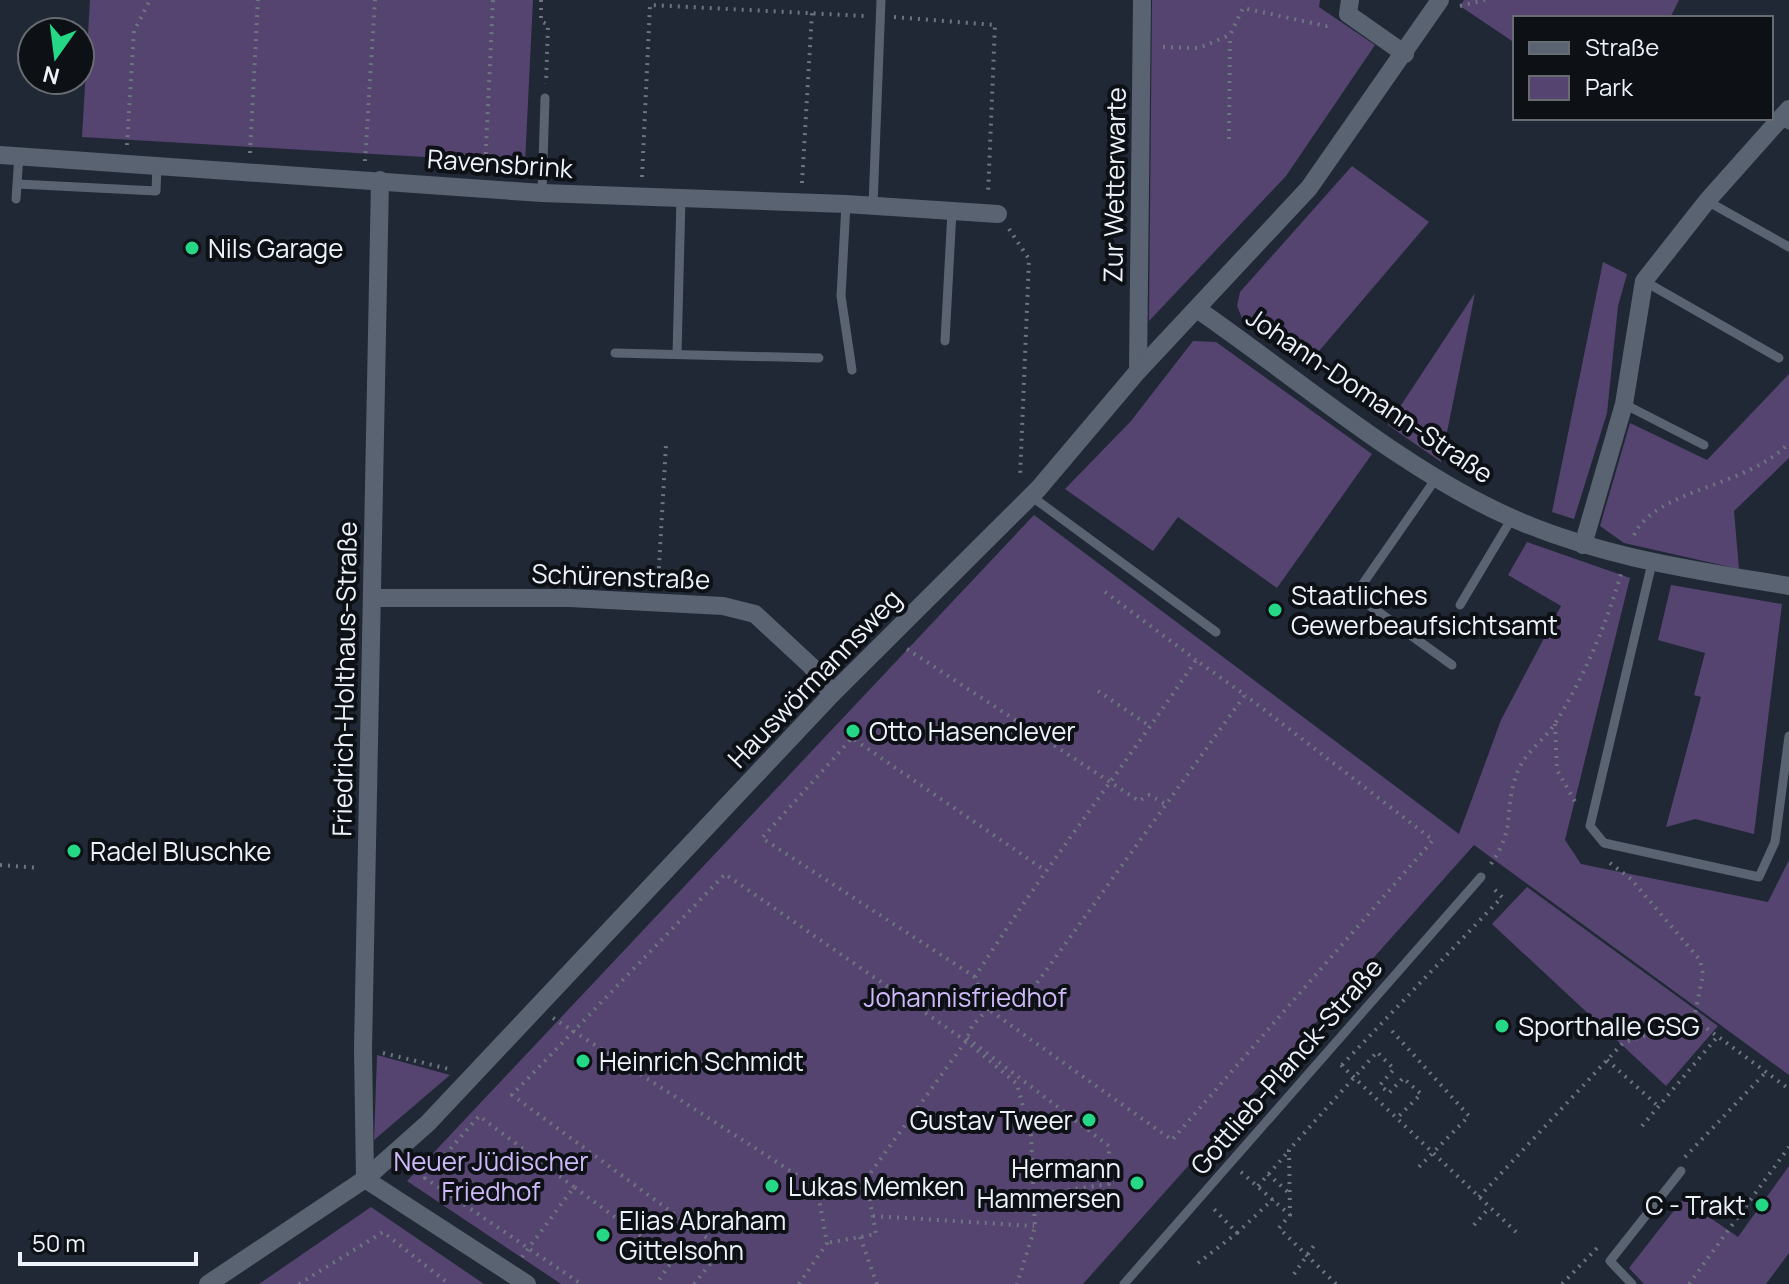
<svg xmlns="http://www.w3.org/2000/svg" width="1789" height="1284" font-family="Manrope,sans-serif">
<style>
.green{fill:#554470}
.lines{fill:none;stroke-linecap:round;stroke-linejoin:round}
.path{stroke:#6e7580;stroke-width:4;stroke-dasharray:2 6;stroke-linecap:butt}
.lane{stroke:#5a6371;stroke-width:9}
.street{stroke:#5a6371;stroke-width:18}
.poi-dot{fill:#25d886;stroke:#0d1116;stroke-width:3}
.labels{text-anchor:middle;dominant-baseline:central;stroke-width:8;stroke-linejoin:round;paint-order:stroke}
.street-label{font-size:26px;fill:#edf2fb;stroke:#0d1116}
.poi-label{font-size:26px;fill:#edf2fb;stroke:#0d1116;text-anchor:start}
.park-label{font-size:26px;fill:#cfb9f8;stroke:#0d1116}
</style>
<rect width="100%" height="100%" fill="#202835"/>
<g class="green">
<path d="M90 0H533L525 163 82 137Z"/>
<path d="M1152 0H1320L1319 7 1375 45 1286 176 1149 321Z"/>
<path d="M1464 0H1679L1670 18H1515V43L1460 6Z"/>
<path d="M1352 166 1429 222 1308 364 1242 318 1237 306 1240 292Z"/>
<path d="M1603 262 1627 274 1618 306 1607 413 1574 519 1552 512Z"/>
<path d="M1475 293 1441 462 1388 425Z"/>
<path d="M1193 341 1216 342 1372 454 1277 588 1178 517 1153 551 1065 489 1131 421Z"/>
<path d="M1789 374V458L1734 511 1739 569 1624 543 1600 526 1630 423 1707 460Z"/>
<path d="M1034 515 1459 834 1501 720 1561 606 1508 575 1527 542 1630 578 1565 840 1581 864 1768 902 1789 860V1075L1474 845 1083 1284H561L407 1181Z"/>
<path d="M1671 585 1782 604 1754 834 1695 819 1666 827 1701 697 1694 695 1705 653 1658 640Z"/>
<path d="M1527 887 1718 1026 1666 1086 1492 924Z"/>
<path d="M377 1055 450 1075 374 1140Z"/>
<path d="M1789 1166V1253L1766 1284H1644L1629 1268 1683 1199 1738 1237Z"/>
<path d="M371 1207 484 1284H259Z"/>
</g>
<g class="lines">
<g class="path">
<path d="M541 0V21L548 25 546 84"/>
<path d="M1460 6 1485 0"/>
<path d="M894 17 995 25 988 195"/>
<path d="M1163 47 1199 48 1230 35 1243 8 1326 26 1332 23"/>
<path d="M1229 139 1230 35"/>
<path d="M127 145 134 31 150 0"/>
<path d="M250 153 258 0"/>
<path d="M365 161 375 0"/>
<path d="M485 170 493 0"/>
<path d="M642 177 650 5 865 16"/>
<path d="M802 183 812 13"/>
<path d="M1009 229 1029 259 1020 478"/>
<path d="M1634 535C1657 488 1746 488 1789 443"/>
<path d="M658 584 666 445"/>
<path d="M1105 592 1196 660"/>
<path d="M907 649 1139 801 1149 795 1167 805"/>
<path d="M1098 691 1151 727"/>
<path d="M1555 724 1557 770 1577 805"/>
<path d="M1610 863 1631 879 1700 960 1703 974 1694 1019"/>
<path d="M1491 864C1517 825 1503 814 1516 776 1523 753 1544 741 1556 722 1584 677 1606 625 1621 574"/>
<path d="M0 865 39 868"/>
<path d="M975 977 762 838 852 738 1046 871"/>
<path d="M553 1018 817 1188"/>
<path d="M1694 1019 1789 1089"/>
<path d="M1392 1031 1469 1116 1416 1170"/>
<path d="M967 1038 1109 1146V1184L1033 1195"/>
<path d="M383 1053 453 1070"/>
<path d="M1607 1060 1658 1106"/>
<path d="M1341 1065 1516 1232"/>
<path d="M1342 1065 1502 897 1493 888"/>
<path d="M1642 1126 1718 1036"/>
<path d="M1685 1157 1766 1072"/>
<path d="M1241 1172 1290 1215"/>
<path d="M1268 1174 1291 1195"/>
<path d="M866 1179 966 1041 972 1026 988 1009 1019 1008 1245 695 1196 660C1124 767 1044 868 975 977L988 1009 1172 1140 1433 840 1245 695"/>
<path d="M1258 1186 1288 1152"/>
<path d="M574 1187 479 1116 425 1178 581 1284"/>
<path d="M1479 1197 1623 1043 1694 1019"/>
<path d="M873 1216 1034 1226"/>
<path d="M1474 1225 1490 1207"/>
<path d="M1237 1233 1273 1199"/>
<path d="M860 1237 877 1284"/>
<path d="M522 1257 574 1187 673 1260 656 1284"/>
<path d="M1198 1263 1237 1233 1212 1207"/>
<path d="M1294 1274 1315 1244"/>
<path d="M299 1284 383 1232 449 1284"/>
<path d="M694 1284 722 1249 512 1095 725 874 966 1041 1017 1084 1031 1136 1035 1227 1017 1284"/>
<path d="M799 1284 827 1243 817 1188 866 1179 876 1234 827 1243"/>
<path d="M1336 1284 1279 1228 1290 1215 1289 1150 1377 1052 1394 1069 1380 1085 1389 1093 1403 1078 1421 1094 1397 1118"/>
<path d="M1562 1284 1601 1244"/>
<path d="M1689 1284 1789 1147"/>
</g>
<g class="lane">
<path d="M1771 115 1789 125"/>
<path d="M18 184 156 191 157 165"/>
<path d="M542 193 545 98"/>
<path d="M16 199 19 155"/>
<path d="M1707 201 1789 247"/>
<path d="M846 204 841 296 852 370"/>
<path d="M873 205 881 0"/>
<path d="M1644 281 1779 358"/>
<path d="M945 341 952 211"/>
<path d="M615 353 819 358"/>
<path d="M677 354 681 198"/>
<path d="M1624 404 1704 445"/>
<path d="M1437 477 1355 595 1452 665"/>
<path d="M1031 496 1216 632"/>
<path d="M1652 563 1590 826 1604 843 1759 877 1775 842 1789 736"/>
<path d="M1460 605 1512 518"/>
<path d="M1124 1284 1481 877"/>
<path d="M1632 1284 1610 1261 1681 1171"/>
</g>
<g class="street">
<path d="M1350 0 1348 14 1405 54"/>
<path d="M0 155 542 193 846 204 998 214"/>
<path d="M1197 309C1296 377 1404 471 1512 518 1600 557 1694 570 1789 586"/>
<path d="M1138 371 1142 0"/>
<path d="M1583 545 1624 404 1644 281 1707 201 1789 109"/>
<path d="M372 598H570L723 606 755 614 811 666 832 694"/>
<path d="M365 1179 363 1049 380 180"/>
<path d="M365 1179 527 1284"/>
<path d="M208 1284 365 1179 428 1123 832 694 1039 488 1138 371 1309 188 1440 0"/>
</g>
</g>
<g class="poi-dot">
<circle cx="192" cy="248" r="8"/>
<circle cx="1275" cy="610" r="8"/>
<circle cx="853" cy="731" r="8"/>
<circle cx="74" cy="851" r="8"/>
<circle cx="1502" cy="1026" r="8"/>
<circle cx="583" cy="1061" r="8"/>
<circle cx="1089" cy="1120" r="8"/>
<circle cx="1137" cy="1183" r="8"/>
<circle cx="772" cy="1186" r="8"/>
<circle cx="1762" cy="1205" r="8"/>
<circle cx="603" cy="1235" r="8"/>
</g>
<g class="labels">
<g class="street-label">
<text transform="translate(500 163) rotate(4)">Ravensbrink</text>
<text transform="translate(1114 185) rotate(-89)">Zur Wetterwarte</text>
<text transform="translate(1370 395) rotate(34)">Johann-Domann-Straße</text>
<text transform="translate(621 576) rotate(2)">Schürenstraße</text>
<text transform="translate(814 678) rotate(-46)">Hauswörmannsweg</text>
<text transform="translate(344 679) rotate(-89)">Friedrich-Holthaus-Straße</text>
<text transform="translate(1286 1066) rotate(-49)">Gottlieb-Planck-Straße</text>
</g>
<g class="poi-label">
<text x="208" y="248">Nils Garage</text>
<text x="1291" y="595">Staatliches<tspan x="1291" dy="30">Gewerbeaufsichtsamt</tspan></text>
<text x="869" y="731">Otto Hasenclever</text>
<text x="90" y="851">Radel Bluschke</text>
<text x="1518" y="1026">Sporthalle GSG</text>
<text x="599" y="1061">Heinrich Schmidt</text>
<text x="1073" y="1120" text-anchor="end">Gustav Tweer</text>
<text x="1121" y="1168" text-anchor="end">Hermann<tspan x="1121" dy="30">Hammersen</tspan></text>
<text x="788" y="1186">Lukas Memken</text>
<text x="1746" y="1205" text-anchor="end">C - Trakt</text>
<text x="619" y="1220">Elias Abraham<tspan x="619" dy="30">Gittelsohn</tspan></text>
</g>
<g class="park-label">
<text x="965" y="997">Johannisfriedhof</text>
<text x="491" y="1161">Neuer Jüdischer<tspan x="491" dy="30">Friedhof</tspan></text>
</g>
</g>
<rect x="1513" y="16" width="260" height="104" fill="#0d1116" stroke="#676b72" stroke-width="2"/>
<rect x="1529" y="42" width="40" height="12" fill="#5a6371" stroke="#676b72" stroke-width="2"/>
<text x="1585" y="56" font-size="24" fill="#edf2fb">Straße</text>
<rect x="1529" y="76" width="40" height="24" fill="#554470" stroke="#676b72" stroke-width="2"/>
<text x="1585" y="96" font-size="24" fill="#edf2fb">Park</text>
<g transform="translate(56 56) rotate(194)"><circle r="38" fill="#0d1116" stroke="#676b72" stroke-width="2"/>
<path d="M0-6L14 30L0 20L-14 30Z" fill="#25d886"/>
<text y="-12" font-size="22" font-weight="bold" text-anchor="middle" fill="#edf2fb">N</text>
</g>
<path d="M20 1252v12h176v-12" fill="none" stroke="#edf2fb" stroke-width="4"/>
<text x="32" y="1252" font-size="24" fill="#edf2fb" stroke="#0d1116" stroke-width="6" paint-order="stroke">50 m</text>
</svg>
